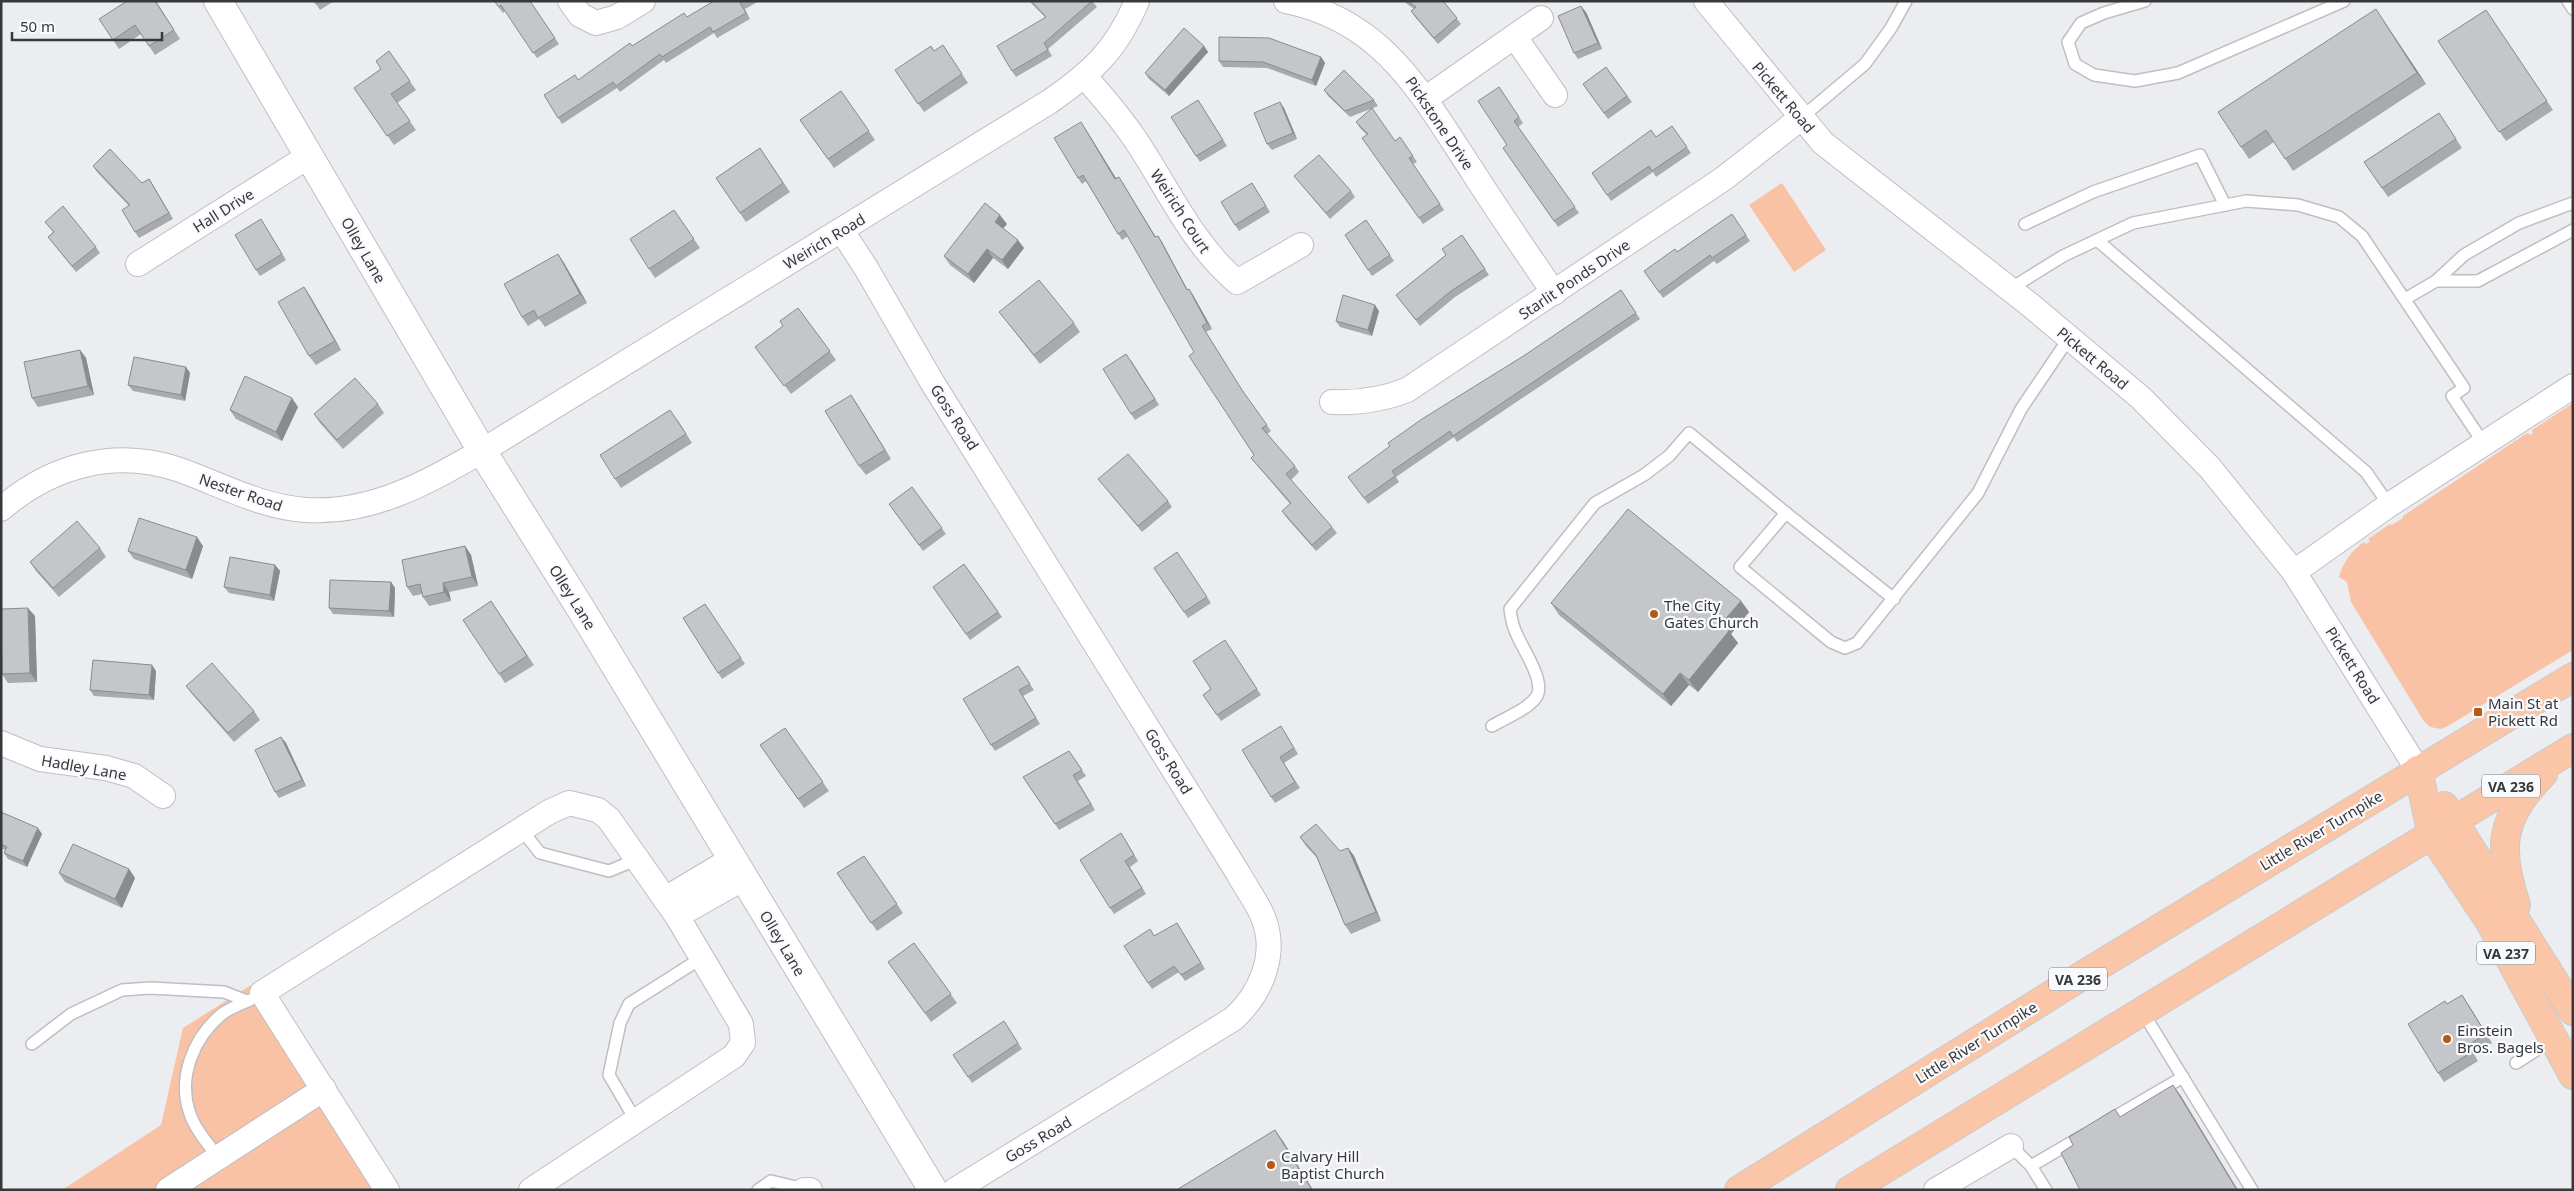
<svg xmlns="http://www.w3.org/2000/svg" width="2574" height="1191" font-family="'Noto Sans',sans-serif">
<style>
.green{fill:#f9c2a5}
.lines{fill:none;stroke-linecap:round;stroke-linejoin:round}
.lane-casing{stroke:#bfbfc3;stroke-width:14}
.street-casing{stroke:#bfbfc3;stroke-width:26}
.secondary-casing{stroke:#bfbfc3;stroke-width:30}
.primary-casing{stroke:#cbcbcc;stroke-width:30}
.lane{stroke:#fff;stroke-width:11}
.street{stroke:#fff;stroke-width:24}
.secondary{stroke:#fff;stroke-width:28}
.primary{stroke:#fbc5a7;stroke-width:28}
.wall{fill:#a9aaad}
.shaded-wall{fill:#8a8b8d}
.building{fill:#c5c6c9;stroke:#8a8b8d}
.poi-dot{fill:#b85813;stroke:#f9fafd;stroke-width:2}
.labels{text-anchor:middle;dominant-baseline:central;stroke-width:4.5;stroke-linejoin:round;paint-order:stroke}
.shield{fill:#f9fafd;stroke:#717274;stroke-width:1}
.shield-label{font-size:14px;font-weight:bold;fill:#373839}
.street-label{font-size:15px;fill:#373839;stroke:#f9fafd}
.poi-label{font-size:15px;fill:#373839;stroke:#f9fafd;text-anchor:start}
</style>
<rect width="100%" height="100%" fill="#ecedf0"/>
<g class="green">
<path d="M1782 183 1826 250 1794 272 1749 205Z"/>
<path d="M2573 403V650L2448 726 2441 729 2430 727 2423 720 2351 602 2347 582 2339 577C2344 561 2351 551 2364 542L2366 544 2370 541 2368 539 2390 524 2392 525 2403 518V516L2527 433 2530 435 2533 433 2532 430Z"/>
<path d="M251 985 383 1190H62L161 1125 183 1028Z"/>
</g>
<g class="lines">
<g class="lane-casing">
<g id="lane">
<path d="M2145 1 2104 13 2081 23 2068 42 2075 64 2094 75 2135 81 2178 73 2344 1"/>
<path d="M2568 1 2573 9"/>
<path d="M1801 118 1865 64 1891 28 1906 1"/>
<path d="M2025 224 2093 192 2200 155 2225 205"/>
<path d="M2097 240 2366 472 2389 505"/>
<path d="M2436 281H2478L2573 230"/>
<path d="M2010 289 2063 256 2133 223 2246 201 2298 205 2339 217 2362 236 2464 388 2452 396 2484 444"/>
<path d="M2405 299 2436 281 2464 255 2519 223 2573 203"/>
<path d="M1894 599 1786 513 1740 567 1831 642 1845 648 1857 643 1978 493 2021 409 2069 338"/>
<path d="M1492 726C1505 718 1529 709 1537 696 1545 681 1523 649 1517 635 1513 627 1511 618 1510 609L1595 503 1644 475 1669 456 1689 433 1786 513"/>
<path d="M521 829 540 853 609 871 638 859"/>
<path d="M2142 1011 2252 1190"/>
<path d="M32 1044 71 1014 122 990 150 988 224 992 247 1001"/>
<path d="M2516 1063 2552 1040"/>
<path d="M636 1121 609 1075 620 1023 629 1004 700 959"/>
<path d="M2106 1122 2183 1077"/>
<path d="M2011 1146 2031 1166 2046 1190"/>
<path d="M218 1157C208 1144 194 1128 189 1111 178 1076 194 1037 222 1014 230 1008 241 1004 250 1000"/>
<path d="M2031 1166 2084 1135"/>
<path d="M758 1190 771 1181 804 1189"/>
</g>
</g>
<g class="street-casing">
<g id="street">
<path d="M570 1 580 15 596 23 617 17 643 1"/>
<path d="M1286 1C1385 21 1422 95 1473 172 1499 213 1527 253 1554 293"/>
<path d="M1706 1 1823 143 2029 304 2141 398 2210 468 2294 572 2418 770"/>
<path d="M1515 37 1555 95"/>
<path d="M1085 77C1103 97 1120 117 1135 139 1168 188 1192 244 1237 282L1301 245"/>
<path d="M1425 99 1541 18"/>
<path d="M842 231 866 268 932 382 1238 873C1246 888 1257 902 1263 917 1278 954 1261 994 1233 1019L955 1190"/>
<path d="M138 264 309 156"/>
<path d="M1332 402C1359 403 1382 400 1407 390L1723 179 1801 118"/>
<path d="M1 509C52 465 115 448 180 470 222 485 261 507 306 510 372 514 426 483 482 451L1049 102C1092 72 1116 51 1137 1"/>
<path d="M2294 572 2389 505 2573 386"/>
<path d="M1 743 40 759 106 768 134 776 163 796"/>
<path d="M665 899 732 859"/>
<path d="M677 916 744 878"/>
<path d="M168 1190 324 1089"/>
<path d="M387 1190 262 993 549 812 569 803 598 810 609 819 677 916 741 1024 743 1043 734 1056 531 1190"/>
<path d="M804 1190H810"/>
<path d="M1936 1190 2011 1146"/>
</g>
</g>
<g class="secondary-casing">
<path id="secondary" d="M218 1 482 451 581 609 933 1190"/>
</g>
<g class="primary-casing">
<g id="primary">
<path d="M2418 770 2432 835 2490 922 2573 1075"/>
<path d="M2444 806 2573 1011"/>
<path d="M2516 905C2497 848 2500 817 2543 774"/>
<path d="M1739 1190 2080 977 2573 677"/>
<path d="M1850 1190 2573 748"/>
</g>
</g>
<use href="#lane" class="lane"/>
<use href="#street" class="street"/>
<use href="#secondary" class="secondary"/>
<use href="#primary" class="primary"/>
</g>
<g class="wall">
<path d="M127 1H156L180 39 155 55 141 34 119 49 113 40Z"/>
<path d="M314 1H334L320 10Z"/>
<path d="M494 1H530L559 44 537 58 505 11 503 13Z"/>
<path d="M714 1H759L745 9 750 19 717 38 714 33 666 63 664 60 620 92 617 88 562 124 544 95 579 80 632 46 687 17Z"/>
<path d="M1029 1H1092L1097 7 1048 49 1052 56 1016 77 1012 71 1045 17Z"/>
<path d="M1403 1H1443L1461 24 1438 44 1415 17 1411 11 1414 9Z"/>
<path d="M2486 10 2553 110 2506 141 2438 41Z"/>
<path d="M1586 12 1602 49 1578 59 1574 53Z"/>
<path d="M2384 21 2426 84 2293 171 2274 142 2249 159 2241 147Z"/>
<path d="M943 45 968 83 924 112 895 70 934 51Z"/>
<path d="M1204 46 1208 52 1169 96 1149 79 1145 73Z"/>
<path d="M389 51 416 90 397 103 416 130 394 145 354 88 381 69Z"/>
<path d="M1321 57 1325 63 1316 86 1267 68 1223 67 1219 61Z"/>
<path d="M1606 67 1632 102 1608 119 1583 84Z"/>
<path d="M1499 87 1523 123 1518 127 1579 213 1558 227 1503 148 1507 145Z"/>
<path d="M1324 90 1374 100 1378 106 1350 117 1328 96Z"/>
<path d="M841 91 875 140 834 168 800 120Z"/>
<path d="M1198 100 1227 146 1200 162 1196 156Z"/>
<path d="M1284 108 1297 139 1272 150 1267 144Z"/>
<path d="M2439 113 2462 148 2388 197 2364 162Z"/>
<path d="M1356 122 1395 141 1400 137 1417 162 1413 164 1444 210 1423 224 1362 138 1367 135 1360 128Z"/>
<path d="M1672 126 1691 153 1656 177 1653 172 1611 201 1592 173 1656 137Z"/>
<path d="M1085 128 1116 178 1119 177 1156 237 1158 236 1162 242 1187 290 1193 295 1212 329 1206 332 1245 395 1271 431 1267 434 1295 466 1299 472 1291 480 1332 527 1337 533 1316 551 1286 517 1282 511 1290 504 1256 464 1251 458 1254 455 1128 236 1122 240 1086 181 1082 184 1078 178Z"/>
<path d="M760 148 790 192 746 222 716 178Z"/>
<path d="M93 166 142 183 149 179 173 219 139 238 135 232 129 206 97 172Z"/>
<path d="M1294 176 1351 191 1355 197 1330 219 1299 182Z"/>
<path d="M1252 183 1270 212 1239 231 1235 225Z"/>
<path d="M674 210 700 248 655 278 649 269Z"/>
<path d="M1732 214 1750 241 1717 264 1714 261 1663 298 1644 271 1677 252Z"/>
<path d="M261 219 286 260 260 276 256 270Z"/>
<path d="M1366 220 1394 261 1372 276 1345 235Z"/>
<path d="M45 222 96 247 100 253 76 272 48 237 53 232Z"/>
<path d="M1007 224 1003 228 1024 248 1008 269 993 258 974 283 950 265 944 256Z"/>
<path d="M1462 235 1489 275 1455 297 1420 326 1396 295 1446 255Z"/>
<path d="M558 254 564 263 587 303 545 327 539 319 528 326 522 317Z"/>
<path d="M1621 290 1640 319 1457 442 1454 437 1396 477 1399 482 1368 504 1348 477Z"/>
<path d="M310 296 341 350 316 365 309 356Z"/>
<path d="M798 308 836 360 791 394 762 356 783 326Z"/>
<path d="M1379 311 1372 336 1340 327 1336 321Z"/>
<path d="M999 312 1074 323 1080 332 1040 364Z"/>
<path d="M80 350 86 358 94 395 38 407 32 398Z"/>
<path d="M1131 360 1159 405 1135 420 1131 414Z"/>
<path d="M186 367 190 373 185 401 133 391 128 385Z"/>
<path d="M851 395 891 459 866 475 859 466Z"/>
<path d="M378 404 384 413 343 449 320 423 314 414Z"/>
<path d="M298 407 282 441 236 419 230 410Z"/>
<path d="M677 419 692 443 621 488 615 479Z"/>
<path d="M1098 479 1168 501 1172 507 1142 532Z"/>
<path d="M912 487 946 534 923 551 889 504Z"/>
<path d="M203 546 192 579 134 559 128 551Z"/>
<path d="M465 546 471 555 478 586 449 592 451 601 429 606 423 597 422 594 413 596 407 587Z"/>
<path d="M100 548 106 557 59 597 36 571 30 562Z"/>
<path d="M1177 552 1211 603 1188 618 1154 568Z"/>
<path d="M964 564 1002 617 970 640 933 587Z"/>
<path d="M275 565 280 571 274 601 229 593 224 587Z"/>
<path d="M391 582 395 588 394 617 333 614 329 608Z"/>
<path d="M491 601 534 665 505 683 463 620Z"/>
<path d="M1741 601 1749 612 1731 634 1738 643 1698 692 1689 685 1671 706 1559 615 1551 603Z"/>
<path d="M705 604 745 664 722 679 683 618Z"/>
<path d="M35 616 37 682 8 683 2 674Z"/>
<path d="M1225 640 1261 695 1221 721 1203 695 1211 689Z"/>
<path d="M1018 666 1034 690 1023 696 1040 724 995 751 991 745Z"/>
<path d="M156 671 154 700 94 696 90 690Z"/>
<path d="M186 686 254 711 260 720 234 742 192 694Z"/>
<path d="M1281 726 1298 754 1284 763 1300 788 1275 803 1271 797Z"/>
<path d="M785 728 829 791 804 808 760 745Z"/>
<path d="M281 737 286 743 306 786 279 798 275 792Z"/>
<path d="M1069 751 1086 776 1078 781 1095 810 1059 830 1023 777Z"/>
<path d="M1 812 42 834 27 867 8 859 4 853 5 850 1 848Z"/>
<path d="M1300 837 1340 851 1348 848 1354 856 1381 921 1351 934 1345 925 1317 858 1306 846Z"/>
<path d="M1125 839 1138 861 1130 867 1146 894 1114 914 1110 908Z"/>
<path d="M864 856 903 913 877 931 837 873Z"/>
<path d="M129 869 135 878 122 908 65 882 59 873Z"/>
<path d="M1177 923 1205 969 1185 981 1179 972 1152 989 1148 983 1154 936Z"/>
<path d="M914 943 957 1003 931 1022 888 962Z"/>
<path d="M2447 1004H2468L2492 1043 2474 1054 2478 1061 2444 1082 2438 1073Z"/>
<path d="M1004 1021 1022 1049 972 1083 953 1055Z"/>
</g>
<g class="shaded-wall">
<path d="M1581 6 1586 12 1602 49 1598 43Z"/>
<path d="M2376 9 2426 84 2417 73Z"/>
<path d="M1204 46 1208 52 1169 96 1165 90Z"/>
<path d="M1321 57 1325 63 1316 86 1312 80Z"/>
<path d="M1280 102 1284 108 1297 139 1293 133Z"/>
<path d="M1081 122 1085 128 1120 185 1115 179Z"/>
<path d="M1119 177 1123 183 1159 243 1155 237Z"/>
<path d="M149 179 153 185 173 219 169 213Z"/>
<path d="M1000 215 1007 224 1001 231 995 222Z"/>
<path d="M1158 236 1162 242 1191 296 1187 290Z"/>
<path d="M1018 240 1024 248 1008 269 1002 260Z"/>
<path d="M987 249 993 258 974 283 968 274Z"/>
<path d="M558 254 564 263 587 303 580 294Z"/>
<path d="M304 287 310 296 341 350 335 341Z"/>
<path d="M1189 289 1193 295 1212 329 1207 323Z"/>
<path d="M1375 305 1379 311 1372 336 1368 330Z"/>
<path d="M80 350 86 358 94 395 88 386Z"/>
<path d="M186 367 190 373 185 401 181 395Z"/>
<path d="M851 395 857 404 891 459 885 450Z"/>
<path d="M292 398 298 407 282 441 276 432Z"/>
<path d="M197 537 203 546 192 579 186 570Z"/>
<path d="M465 546 471 555 478 586 472 577Z"/>
<path d="M275 565 280 571 274 601 270 595Z"/>
<path d="M391 582 395 588 394 617 389 611Z"/>
<path d="M443 583 449 592 451 601 444 592Z"/>
<path d="M1741 601 1749 612 1731 634 1738 643 1698 692 1689 680 1721 624Z"/>
<path d="M28 608 35 616 37 682 30 673Z"/>
<path d="M152 665 156 671 154 700 149 695Z"/>
<path d="M1680 673 1689 685 1671 706 1663 694Z"/>
<path d="M281 737 286 743 306 786 302 780Z"/>
<path d="M38 828 42 834 27 867 23 861Z"/>
<path d="M1348 848 1354 856 1381 921 1376 912Z"/>
<path d="M129 869 135 878 122 908 115 899Z"/>
<path d="M2462 995 2468 1004 2492 1043 2486 1034Z"/>
<path d="M2173 1085 2181 1096 2238 1190H2237Z"/>
<path d="M1275 1130 1283 1141 1313 1190H1312Z"/>
</g>
<g class="building">
<path d="M127 1H155L174 30 149 46 135 25 113 40 99 19Z"/>
<path d="M314 1H320L316 4Z"/>
<path d="M494 1H530L555 38 533 53 501 5 499 7Z"/>
<path d="M714 1H744L740 3 746 13 713 32 710 27 662 57 660 54 616 86 613 82 558 118 544 95 575 75 578 80 630 43 632 46 684 13 687 17Z"/>
<path d="M1031 1H1092L1044 43 1048 50 1012 71 997 46 1046 17Z"/>
<path d="M1408 1H1443L1457 18 1434 38 1411 11 1416 7Z"/>
<path d="M1581 6 1598 43 1574 53 1558 16Z"/>
<path d="M2376 9 2417 73 2285 159 2266 130 2241 147 2218 112Z"/>
<path d="M2486 10 2547 101 2499 132 2438 41Z"/>
<path d="M1184 28 1204 46 1165 90 1145 73Z"/>
<path d="M1219 37 1269 38 1321 57 1312 80 1263 62 1219 61Z"/>
<path d="M943 45 962 74 918 104 895 70 931 46 934 51Z"/>
<path d="M389 51 410 81 391 94 410 121 387 136 354 88 381 69 376 61Z"/>
<path d="M1606 67 1627 96 1604 113 1583 84Z"/>
<path d="M1344 70 1374 100 1345 111 1324 90Z"/>
<path d="M1499 87 1519 117 1514 121 1575 207 1554 221 1503 148 1507 145 1478 101Z"/>
<path d="M841 91 869 131 828 159 800 120Z"/>
<path d="M1198 100 1223 140 1196 156 1171 117Z"/>
<path d="M1280 102 1293 133 1267 144 1254 113Z"/>
<path d="M1372 108 1395 141 1400 137 1413 156 1409 158 1440 204 1419 218 1362 138 1368 134 1356 122Z"/>
<path d="M2439 113 2456 139 2382 188 2364 162Z"/>
<path d="M1081 122 1115 179 1119 177 1155 237 1158 236 1187 290 1189 289 1207 323 1202 326 1242 390 1267 425 1262 428 1295 466 1286 474 1332 527 1312 545 1282 511 1291 503 1251 458 1254 455 1189 356 1194 352 1124 230 1118 234 1083 175 1078 178 1054 138Z"/>
<path d="M1672 126 1687 147 1652 171 1649 166 1607 195 1592 173 1651 130 1656 137Z"/>
<path d="M760 148 783 183 740 213 716 178Z"/>
<path d="M110 149 142 183 149 179 169 213 135 232 122 210 130 205 93 166Z"/>
<path d="M1319 155 1351 191 1326 213 1294 176Z"/>
<path d="M1252 183 1266 206 1235 225 1221 202Z"/>
<path d="M985 203 1000 215 995 222 1018 240 1002 260 987 249 968 274 944 256Z"/>
<path d="M63 206 96 247 72 266 48 237 54 232 45 222Z"/>
<path d="M674 210 694 239 649 269 630 239Z"/>
<path d="M1732 214 1746 235 1712 258 1710 255 1659 292 1644 271 1675 249 1677 252Z"/>
<path d="M261 219 282 254 256 270 235 235Z"/>
<path d="M1366 220 1390 255 1368 270 1345 235Z"/>
<path d="M1462 235 1485 269 1451 291 1416 320 1396 295 1446 255 1442 249Z"/>
<path d="M558 254 580 294 538 318 534 310 522 317 504 284Z"/>
<path d="M1039 280 1074 323 1034 355 999 312Z"/>
<path d="M304 287 335 341 309 356 278 302Z"/>
<path d="M1621 290 1636 313 1453 436 1450 431 1392 471 1395 476 1364 498 1348 477 1390 446 1388 443 1422 419 1525 355Z"/>
<path d="M1343 295 1375 305 1368 330 1336 321Z"/>
<path d="M798 308 830 351 784 386 755 347 783 326 780 321Z"/>
<path d="M80 350 88 386 32 398 24 362Z"/>
<path d="M1126 354 1155 399 1131 414 1103 369Z"/>
<path d="M134 357 186 367 181 395 128 385Z"/>
<path d="M245 376 292 398 276 432 230 410Z"/>
<path d="M355 378 378 404 337 440 314 414Z"/>
<path d="M851 395 885 450 859 466 825 411Z"/>
<path d="M670 410 686 434 615 479 600 455Z"/>
<path d="M1128 454 1168 501 1138 526 1098 479Z"/>
<path d="M912 487 942 528 919 545 889 504Z"/>
<path d="M1628 509 1741 601 1721 624 1729 631 1689 680 1680 673 1663 694 1551 603Z"/>
<path d="M139 518 197 537 186 570 128 551Z"/>
<path d="M77 521 100 548 53 588 30 562Z"/>
<path d="M465 546 472 577 443 583 444 592 423 597 420 584 407 587 402 560Z"/>
<path d="M1177 552 1207 597 1184 612 1154 568Z"/>
<path d="M230 557 275 565 270 595 224 587Z"/>
<path d="M964 564 998 612 966 634 933 587Z"/>
<path d="M330 580 391 582 389 611 329 608Z"/>
<path d="M491 601 527 656 499 674 463 620Z"/>
<path d="M705 604 741 658 718 673 683 618Z"/>
<path d="M28 608 30 673 2 674 1 609Z"/>
<path d="M1225 640 1257 689 1217 715 1203 695 1211 689 1193 661Z"/>
<path d="M93 660 152 665 149 695 90 690Z"/>
<path d="M212 663 254 711 228 733 186 686Z"/>
<path d="M1018 666 1030 684 1019 690 1036 718 991 745 963 699Z"/>
<path d="M1281 726 1294 748 1280 757 1295 782 1271 797 1242 750Z"/>
<path d="M785 728 823 782 798 799 760 745Z"/>
<path d="M281 737 302 780 275 792 255 750Z"/>
<path d="M1069 751 1082 770 1073 775 1091 804 1055 824 1023 777Z"/>
<path d="M1 812 38 828 23 861 4 853 7 847 1 844Z"/>
<path d="M1316 824 1340 851 1348 848 1376 912 1345 925 1316 855 1300 837Z"/>
<path d="M1121 833 1134 855 1125 861 1142 888 1110 908 1080 860Z"/>
<path d="M73 844 129 869 115 899 59 873Z"/>
<path d="M864 856 897 904 871 923 837 873Z"/>
<path d="M1177 923 1201 963 1181 975 1174 966 1148 983 1124 946 1150 929 1154 936Z"/>
<path d="M914 943 951 994 925 1013 888 962Z"/>
<path d="M2462 995 2486 1034 2468 1045 2472 1052 2438 1073 2408 1024 2445 1001 2447 1004Z"/>
<path d="M1004 1021 1018 1043 968 1077 953 1055Z"/>
<path d="M2173 1085 2237 1190H2080L2061 1153 2073 1145 2069 1137 2115 1109 2120 1117Z"/>
<path d="M1275 1130 1312 1190H1179L1178 1189Z"/>
</g>
<g class="poi-dot">
<circle cx="1654" cy="614" r="5"/>
<rect x="2473" y="707" width="10" height="10" rx="2.5"/>
<circle cx="2447" cy="1039" r="5"/>
<circle cx="1271" cy="1165" r="5"/>
</g>
<g class="labels">
<g class="shield">
<rect x="2482" y="774.5" width="58" height="23" rx="4"/>
<rect x="2477" y="941.5" width="58" height="23" rx="4"/>
<rect x="2049" y="967.5" width="58" height="23" rx="4"/>
</g>
<g class="shield-label">
<text x="2511" y="786">VA 236</text>
<text x="2506" y="953">VA 237</text>
<text x="2078" y="979">VA 236</text>
</g>
<g class="street-label">
<text transform="translate(1784 97) rotate(50)">Pickett Road</text>
<text transform="translate(1440 123) rotate(56)">Pickstone Drive</text>
<text transform="translate(223 210) rotate(-32)">Hall Drive</text>
<text transform="translate(1181 211) rotate(57)">Weirich Court</text>
<text transform="translate(824 241) rotate(-31)">Weirich Road</text>
<text transform="translate(364 250) rotate(60)">Olley Lane</text>
<text transform="translate(1574 279) rotate(-34)">Starlit Ponds Drive</text>
<text transform="translate(2093 358) rotate(40)">Pickett Road</text>
<text transform="translate(955 417) rotate(57)">Goss Road</text>
<text transform="translate(241 492) rotate(19)">Nester Road</text>
<text transform="translate(573 597) rotate(58)">Olley Lane</text>
<text transform="translate(2353 665) rotate(58)">Pickett Road</text>
<text transform="translate(1169 761) rotate(58)">Goss Road</text>
<text transform="translate(84 767) rotate(10)">Hadley Lane</text>
<text transform="translate(2321 830) rotate(-31)">Little River Turnpike</text>
<text transform="translate(783 943) rotate(59)">Olley Lane</text>
<text transform="translate(1976 1042) rotate(-32)">Little River Turnpike</text>
<text transform="translate(1038 1139) rotate(-31)">Goss Road</text>
</g>
<g class="poi-label">
<text x="1664" y="605">The City<tspan x="1664" dy="17">Gates Church</tspan></text>
<text x="2488" y="703">Main St at<tspan x="2488" dy="17">Pickett Rd</tspan></text>
<text x="2457" y="1030">Einstein<tspan x="2457" dy="17">Bros. Bagels</tspan></text>
<text x="1281" y="1156">Calvary Hill<tspan x="1281" dy="17">Baptist Church</tspan></text>
</g>
</g>
<rect width="2574" height="1191" fill="none" stroke="#373839" stroke-width="5"/>
<path d="M12 32v8h150v-8" fill="none" stroke="#373839" stroke-width="2.5"/>
<text x="20" y="32" font-size="15" fill="#373839" stroke="#f9fafd" stroke-width="4" paint-order="stroke">50 m</text>
</svg>
